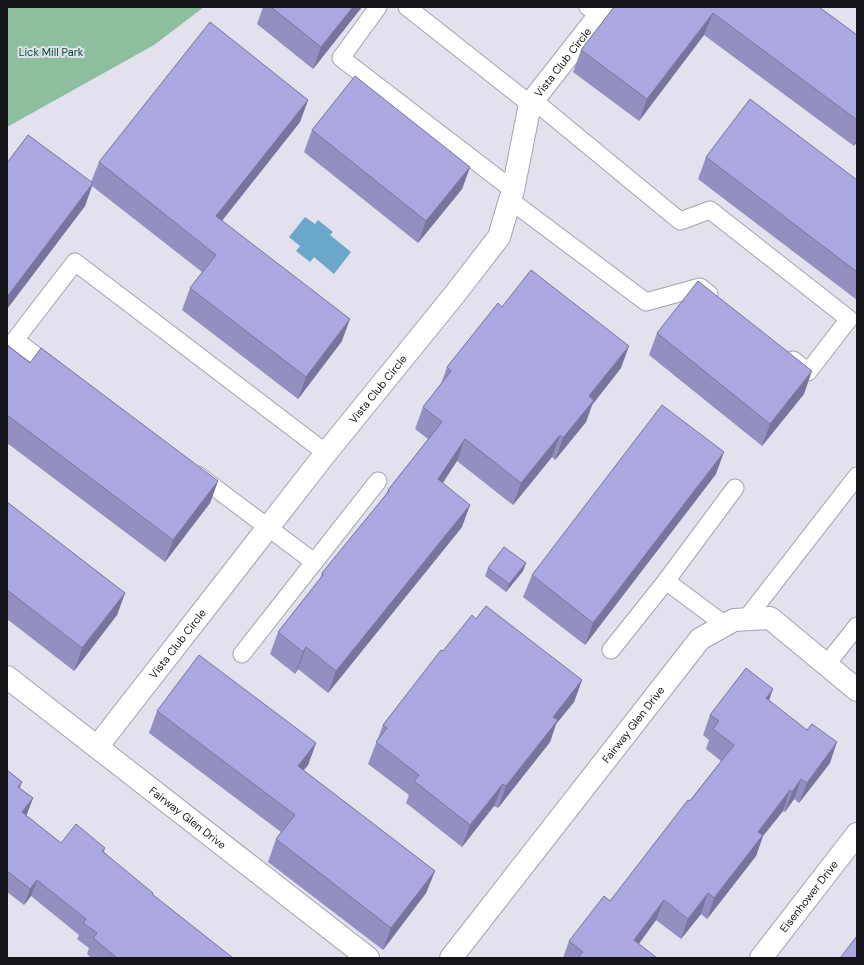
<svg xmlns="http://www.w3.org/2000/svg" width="864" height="965" font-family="'DM Sans',sans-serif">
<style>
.green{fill:#8dbf9e}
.water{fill:#6aa7cb}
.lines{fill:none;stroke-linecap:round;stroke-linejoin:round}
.lane-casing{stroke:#a2a2ad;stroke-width:19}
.street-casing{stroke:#a2a2ad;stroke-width:24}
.lane{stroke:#fff;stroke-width:17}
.street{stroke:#fff;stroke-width:22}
.wall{fill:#9390c1}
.shaded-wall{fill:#78759d}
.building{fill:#aba7e0;stroke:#78759d}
.labels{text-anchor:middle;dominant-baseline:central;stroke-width:4;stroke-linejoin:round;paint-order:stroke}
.park-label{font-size:11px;fill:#044e2a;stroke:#e2e1ed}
.street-label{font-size:11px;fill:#151418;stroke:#e2e1ed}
</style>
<rect width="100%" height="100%" fill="#e2e1ed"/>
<path class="green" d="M7 7H204L154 45 7 127Z"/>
<path class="water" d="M305 217 315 224 318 220 333 232 330 235 351 252 334 274 314 257 310 262 296 251 300 246 289 237Z"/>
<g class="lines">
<g class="lane-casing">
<g id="lane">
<path d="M378 7 341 58 513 190"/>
<path d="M407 7 530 104"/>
<path d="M588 7 600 15"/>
<path d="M533 100 680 221 710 210 849 319 808 372 793 360"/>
<path d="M510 200 646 302 700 287 709 294"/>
<path d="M54 369 15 340 75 262 326 453"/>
<path d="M198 475 314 562"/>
<path d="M666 581 725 625"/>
<path d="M746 619 857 476"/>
<path d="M611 650 666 581 735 488"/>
<path d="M242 654 378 481"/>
<path d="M826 665 857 626"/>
</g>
</g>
<g class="street-casing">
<g id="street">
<path id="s1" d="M7 677 368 958"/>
<path id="s2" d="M97 747 326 453 455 294 499 237 513 190 530 104 606 7"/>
<path id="s3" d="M451 958 700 639 734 620 770 618 857 690"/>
<path id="s4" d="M761 958 857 834"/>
</g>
</g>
<use href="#lane" class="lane"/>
<use href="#street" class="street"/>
</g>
<g class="wall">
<path d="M263 7H362L313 69 257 24Z"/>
<path d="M614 7H819L857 35V142L854 146 704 35 639 121 573 72 581 50Z"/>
<path d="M308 100 300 122 222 221 342 341 298 399 182 310 190 288 202 272 92 186 85 206 7 309V163L91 182 99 162Z"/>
<path d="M312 130 470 167 462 189 418 243 304 152Z"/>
<path d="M706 157 857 180V300L698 179Z"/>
<path d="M502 307 621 368 592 405 586 422 555 460 552 457 513 505 457 461 443 483 462 527 328 693 298 669 295 674 270 654 278 632 320 579 322 573 385 496 388 490 428 439 415 429 423 407 441 384 447 367Z"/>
<path d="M657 333 804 394 762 446 649 355Z"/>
<path d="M7 345 30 363 218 481 210 503 165 562 7 443Z"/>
<path d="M716 474 585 645 523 597 532 575Z"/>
<path d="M7 502 125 593 117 615 74 671 7 619Z"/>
<path d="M526 563 523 571 506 592 485 576 488 568Z"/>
<path d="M476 619 582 680 574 702 556 724 550 742 498 808 494 806 462 847 406 803 409 795 368 764 383 725 443 651Z"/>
<path d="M769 700 830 763 799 803 794 799 785 812 783 811 763 836 756 856 707 919 701 914 681 939 656 920 639 944 657 958H563L569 941 610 901 721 761 706 749 709 740 703 735 710 715Z"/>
<path d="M157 711 316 743 308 765 303 770 435 871 426 893 383 950 268 862 276 839 281 832 149 733Z"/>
<path d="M7 770 22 782 20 788 33 798 26 816 61 843 105 848 104 852 152 895 233 958H91L87 954 89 948 77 939 79 935 31 896 24 905 7 892Z"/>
</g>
<g class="shaded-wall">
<path d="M353 7H362L313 69 321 47Z"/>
<path d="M713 13 704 35 639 121 647 99Z"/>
<path d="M308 100 300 122 208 238 216 216Z"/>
<path d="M857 138V142L854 146Z"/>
<path d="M470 167 462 189 418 243 426 221Z"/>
<path d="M93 183 85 206 7 309V297Z"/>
<path d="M350 319 342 341 298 399 306 377Z"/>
<path d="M629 346 621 368 592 405 586 422 555 460 563 438 589 396Z"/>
<path d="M812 371 804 394 762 446 770 424Z"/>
<path d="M560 435 552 457 513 505 521 483Z"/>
<path d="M465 439 457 461 430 501 438 479Z"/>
<path d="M724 452 716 474 585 645 593 623Z"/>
<path d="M218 481 210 503 165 562 173 540Z"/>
<path d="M470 505 462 527 328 693 336 671Z"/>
<path d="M526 563 523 571 506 592 509 584Z"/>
<path d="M125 593 117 615 74 671 82 648Z"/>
<path d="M306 647 298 669 295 674 303 652Z"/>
<path d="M582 680 574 702 556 724 550 742 498 808 506 786 553 717Z"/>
<path d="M773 689 766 709V698Z"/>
<path d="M837 742 830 763 799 803 807 783Z"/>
<path d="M316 743 308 765 290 788 298 766Z"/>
<path d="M801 779 794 799 785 812 792 792Z"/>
<path d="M503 784 494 806 462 847 470 825Z"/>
<path d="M790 790 783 811 763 836 756 856 707 919 714 898 758 832Z"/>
<path d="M33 798 27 814 16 829 22 812Z"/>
<path d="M435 871 426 893 383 950 391 928Z"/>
<path d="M37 880 31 896 24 905 30 889Z"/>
<path d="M708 893 701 914 681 939 688 919Z"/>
<path d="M664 900 656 920 628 958 634 940Z"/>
</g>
<g class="building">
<path d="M271 7H353L321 47Z"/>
<path d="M614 7H819L857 35V120L713 13 647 99 581 50Z"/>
<path d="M210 22 308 100 216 216 350 319 306 377 190 288 216 255 99 162Z"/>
<path d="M355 76 470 167 426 221 312 130Z"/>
<path d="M750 99 857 180V272L706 157Z"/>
<path d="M28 135 93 183 7 297V163Z"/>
<path d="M531 270 629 346 589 396 594 400 563 438 560 435 521 483 465 439 438 479 470 505 336 671 306 647 303 652 278 632 323 575 322 573 389 491 388 490 442 422 423 407 451 371 447 367 498 303 502 307Z"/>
<path d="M698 281 812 371 770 424 657 333Z"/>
<path d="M7 345 30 363 41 348 218 481 173 540 7 415Z"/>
<path d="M662 405 724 452 593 623 532 575Z"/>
<path d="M7 502 125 593 82 648 7 590Z"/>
<path d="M504 547 526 563 509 584 488 568Z"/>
<path d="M486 606 582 680 553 717 558 720 506 786 503 784 470 825 414 781 419 775 376 742 387 728 383 725 441 650 443 651 472 615 476 619Z"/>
<path d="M199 655 316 743 298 766 435 871 391 928 276 839 295 815 157 711Z"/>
<path d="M746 668 773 689 766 698 807 730 812 724 837 742 807 783 801 779 792 792 790 790 758 832 763 835 714 898 708 893 688 919 664 900 634 940 657 958H578L583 952 569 941 604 896 610 901 688 800 690 801 734 745 713 729 719 721 710 715Z"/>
<path d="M7 770 22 782 18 787 33 798 22 812 61 843 76 824 105 848 102 851 153 893 152 894 233 958H117L93 938 97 933 83 923 86 919 37 880 30 889 7 871Z"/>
<path d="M857 936V958H840Z"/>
</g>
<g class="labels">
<g class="park-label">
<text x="51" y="52">Lick Mill Park</text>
</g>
<g class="street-label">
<text stroke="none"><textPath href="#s2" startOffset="839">Vista Club Circle</textPath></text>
<text stroke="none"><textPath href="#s2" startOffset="455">Vista Club Circle</textPath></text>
<text stroke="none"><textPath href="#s2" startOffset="131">Vista Club Circle</textPath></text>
<text stroke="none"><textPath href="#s3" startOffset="296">Fairway Glen Drive</textPath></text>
<text stroke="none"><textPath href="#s1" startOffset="229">Fairway Glen Drive</textPath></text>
<text stroke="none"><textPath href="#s4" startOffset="78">Eisenhower Drive</textPath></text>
</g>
</g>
<rect width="864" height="965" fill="none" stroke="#151418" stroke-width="16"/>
</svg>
